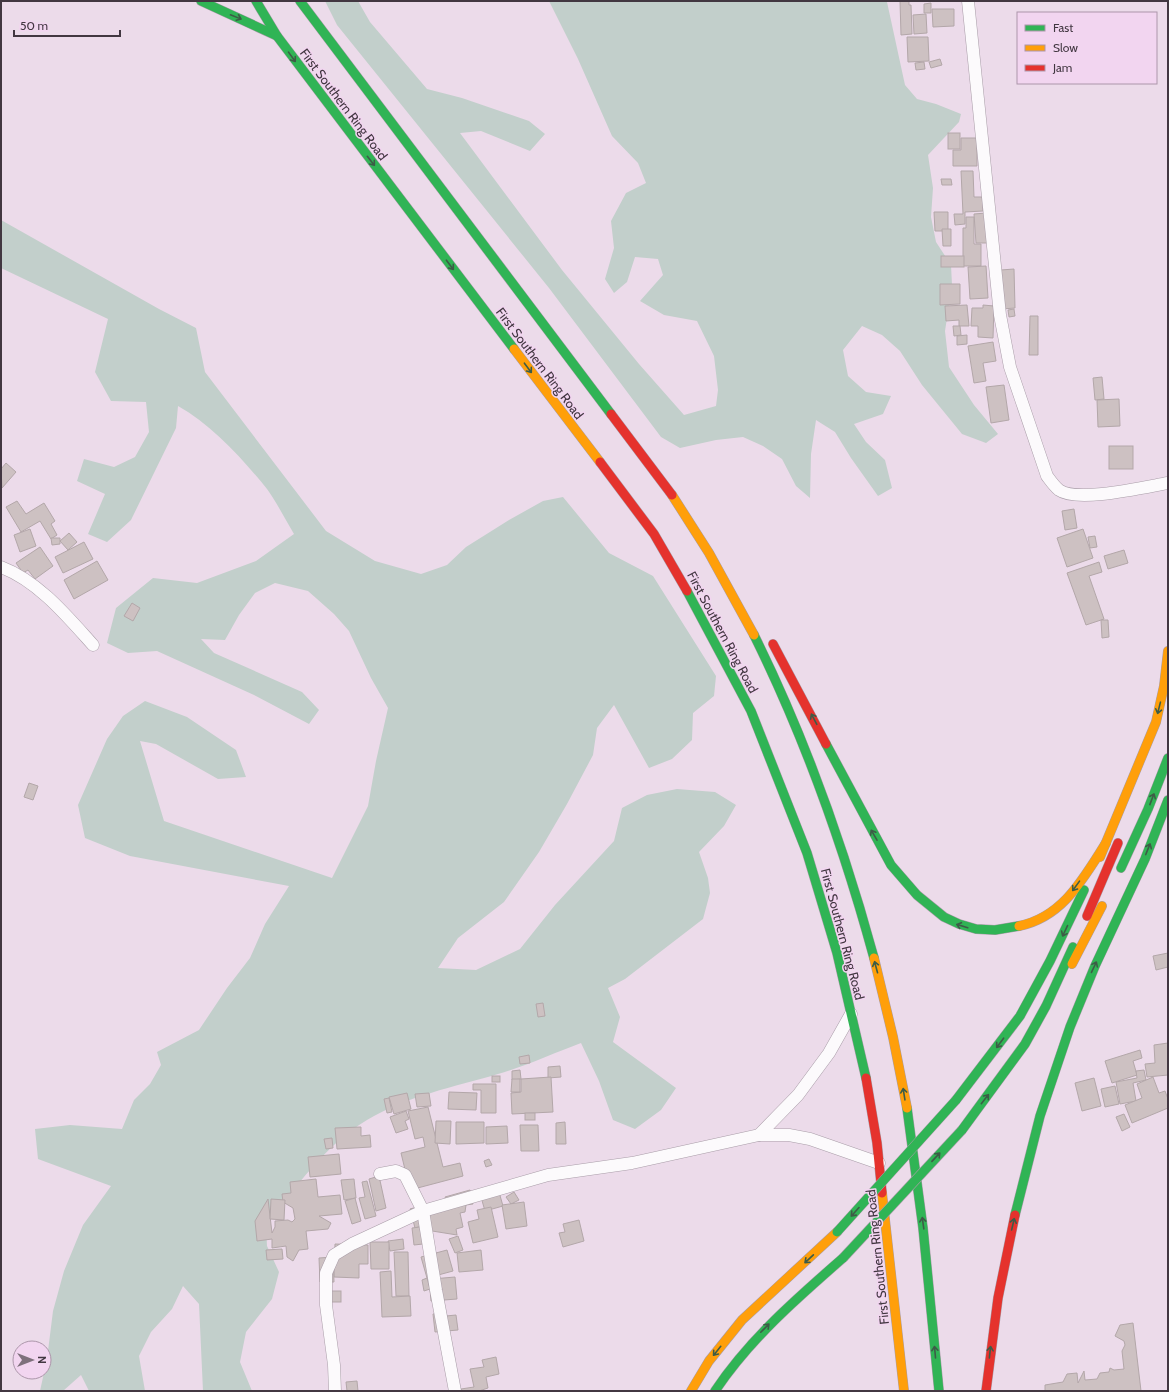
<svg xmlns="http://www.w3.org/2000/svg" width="1169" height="1392" font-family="Cabin,sans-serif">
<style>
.green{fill:#c2cfcb}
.building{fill:#cdc1c2;stroke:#b3a7a9}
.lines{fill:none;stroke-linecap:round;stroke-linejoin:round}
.street-casing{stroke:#a99da8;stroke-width:13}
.fast-casing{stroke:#a99da8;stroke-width:10}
.slow-casing{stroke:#a99da8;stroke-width:10}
.jam-casing{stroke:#a99da8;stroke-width:10}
.street{stroke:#fcfafc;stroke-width:12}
.fast{stroke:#30b455;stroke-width:9}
.slow{stroke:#ff9f0a;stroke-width:9}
.jam{stroke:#e5322d;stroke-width:9}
.fast-bridge-casing{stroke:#a99da8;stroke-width:10;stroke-linecap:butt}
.fast-bridge{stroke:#30b455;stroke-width:9}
.oneway{stroke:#3d5c47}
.labels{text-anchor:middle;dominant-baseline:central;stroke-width:3;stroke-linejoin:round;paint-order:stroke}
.street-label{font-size:13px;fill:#423741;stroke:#f2d5f0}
</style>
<rect width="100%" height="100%" fill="#ecdbea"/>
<g class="green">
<path d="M325 1H358L370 22 427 89 462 98 529 121 545 134 530 151 481 131 460 133 562 270 639 364 684 415 716 406 718 390 714 356 697 321 664 315 640 301 663 275 658 259 635 257 627 282 614 293 605 279 614 248 611 221 626 193 646 183 638 163 612 136 578 59 549 1 887 2 905 85 917 99 936 104 961 114 959 122 928 155 933 188 931 217 936 242 951 265 952 285 945 331 949 367 974 405 998 434 986 443 962 434 922 385 900 351 882 335 862 326 843 350 848 376 866 392 891 396 883 414 854 424 866 442 885 460 892 488 878 496 851 458 835 432 816 420 811 454 810 498 796 486 782 459 763 446 743 437 716 440 680 448 661 437 549 288 337 25Z"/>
<path d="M1 220 159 309 196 328 205 372 326 531 375 561 421 574 447 565 466 547 509 520 543 501 563 497 609 553 653 576 716 676 714 696 693 713 692 740 672 759 649 768 614 705 597 728 593 755 567 804 539 852 504 902 458 938 438 968 476 970 520 949 555 905 614 841 622 808 647 795 677 789 715 792 736 805 724 826 699 852 708 878 710 893 703 919 625 979 608 988 620 1017 613 1042 676 1088 661 1110 635 1129 613 1120 599 1081 581 1043C554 1053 526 1066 498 1074 454 1087 407 1096 367 1120 324 1146 296 1187 266 1226L267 1246 279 1272 272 1299 246 1332 240 1362 252 1391H203L199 1304 183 1286 172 1309 151 1332 139 1356 145 1391H89L81 1375 63 1391H40L47 1359 53 1311 64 1271 83 1225 111 1186 38 1159 35 1129 70 1125 122 1129 134 1100 150 1084 161 1065 157 1052 199 1030 227 988 250 958 265 924 289 886 130 856 85 838 78 805 107 739 123 716 145 701 187 717 236 750 246 777 218 779 156 744 140 741 164 821 332 878 368 806 376 761 388 708 371 678 349 631 334 614 308 591 275 583 255 593 239 615 225 640 201 639 214 653 302 692 319 710 309 724 254 695 157 651 128 653 107 643 116 608 153 578 197 583 256 561 294 534C285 519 277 503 267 489 242 458 212 425 178 406L176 428 131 520 107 542 88 534 105 494 77 481 84 459 114 467 135 457 149 432 146 402 111 401 95 372 108 319 1 268Z"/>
</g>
<g class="building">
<path d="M900 1H909V5H911L912 34 901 35Z"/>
<path d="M931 3V13H924V4Z"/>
<path d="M932 9H954V26L933 27Z"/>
<path d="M926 14 927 33 914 34 913 15Z"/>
<path d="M907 37H928L929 61 908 62Z"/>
<path d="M940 59 942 65 931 68 929 62Z"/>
<path d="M924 62 925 69 916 70 915 63Z"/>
<rect x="948" y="133" width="12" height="16"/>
<path d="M961 138H977V166H953V150H961Z"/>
<path d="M961 171H973L974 197H983V211L965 212V224L955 225 954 214H963Z"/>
<path d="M941 179H951L952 185H942Z"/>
<path d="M934 212H948V231H935Z"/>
<path d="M986 213 987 243H976L974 214Z"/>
<path d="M966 217H974V244H981V266H963V228H966Z"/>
<path d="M942 229H951V246H943Z"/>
<rect x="941" y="256" width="23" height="11"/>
<path d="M986 266 988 298 970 299 968 267Z"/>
<path d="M1014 269 1015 308 1002 309 1001 270Z"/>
<path d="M940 284H960V304L940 305Z"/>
<path d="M967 305 969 326H959V320L946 321 945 306Z"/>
<path d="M983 305 994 306 993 338 978 337V326H971L972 308H983Z"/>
<path d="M1014 309 1015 316 1009 317 1008 310Z"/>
<path d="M1030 316H1038V355H1029Z"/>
<path d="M953 326H960L961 335 954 336Z"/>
<path d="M967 335V344L957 345V336Z"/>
<path d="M993 342 996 361 983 363 986 381 974 383 968 346Z"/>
<path d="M1102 377 1104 399 1095 400 1093 378Z"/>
<path d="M1004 385 1009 420 991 423 986 387Z"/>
<path d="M1119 399 1120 426 1098 427 1097 400Z"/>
<rect x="1109" y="446" width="24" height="23"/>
<path d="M6 463 16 472 2 488 1 469Z"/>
<path d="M17 501 26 514 44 503 55 521 51 524 57 535 51 539 40 521 21 532 6 507Z"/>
<path d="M1074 509 1077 528 1065 530 1062 511Z"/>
<path d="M30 529 36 546 20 552 14 535Z"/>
<path d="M1083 529 1093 558 1067 567 1057 538Z"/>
<path d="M69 533 77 542 68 550 60 541Z"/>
<path d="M1095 536 1097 547 1090 548 1088 537Z"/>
<path d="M51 538H60V544L52 545Z"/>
<path d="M84 542 93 559 63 573 55 557Z"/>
<path d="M40 547 53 566 35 579 28 570 23 573 16 563Z"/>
<path d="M1124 550 1128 563 1108 569 1104 556Z"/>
<path d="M97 561 108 580 74 599 64 580Z"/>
<path d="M1099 562 1102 572 1089 576 1104 619 1086 625 1067 573Z"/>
<path d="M132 603 140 608 133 621 124 616Z"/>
<path d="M1101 620H1108L1109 637 1102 638Z"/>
<path d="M29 783 38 786 33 800 24 797Z"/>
<path d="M1168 953V967L1156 970 1153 956Z"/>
<path d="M543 1003 545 1016 538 1017 536 1004Z"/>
<path d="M1168 1043V1075L1147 1077 1145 1064 1155 1063 1154 1045Z"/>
<path d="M1140 1050 1142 1058 1133 1061 1137 1075 1112 1083 1105 1061Z"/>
<path d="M529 1055 530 1063 520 1064 519 1057Z"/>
<path d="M560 1066 561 1077 548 1078V1067Z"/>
<path d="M520 1070 521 1079 512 1080V1071Z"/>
<path d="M1144 1070 1146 1080 1133 1083 1136 1101 1120 1104 1116 1082 1137 1078 1136 1071Z"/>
<rect x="492" y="1076" width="8" height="6"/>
<path d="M551 1077 553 1112 512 1114 511 1093 521 1092V1079Z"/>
<path d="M1153 1077 1159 1093 1165 1091 1168 1099V1108L1132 1123 1125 1105 1142 1098 1137 1084Z"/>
<path d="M1094 1078 1101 1106 1082 1111 1075 1083Z"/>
<path d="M512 1079H520V1092H511Z"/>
<path d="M473 1084H496V1113H481V1090H473Z"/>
<path d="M1115 1086 1119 1104 1105 1107 1101 1089Z"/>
<path d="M449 1092 477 1093 476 1110 448 1109Z"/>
<path d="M407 1093 411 1109 394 1114 389 1097Z"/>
<path d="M429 1093 431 1106 417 1107 415 1094Z"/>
<path d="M389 1098 392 1112 387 1113 384 1099Z"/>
<path d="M428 1107 443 1167 460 1163 463 1176 410 1190 401 1153 425 1147 423 1137 415 1139 408 1111Z"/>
<path d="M406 1111 409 1119 405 1121 408 1129 396 1133 390 1117Z"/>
<rect x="525" y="1113" width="10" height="7"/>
<path d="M1124 1114 1130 1127 1122 1131 1116 1117Z"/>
<path d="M436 1121H451L450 1144 435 1143Z"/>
<path d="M456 1122H484V1143L456 1144Z"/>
<path d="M565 1122 566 1144H556V1123Z"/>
<path d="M520 1125H538L539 1151H521Z"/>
<path d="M507 1126 508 1143 486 1144V1127Z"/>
<path d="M361 1127V1136L370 1135 371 1147 337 1149 335 1128Z"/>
<path d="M332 1138 333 1148 326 1149 324 1139Z"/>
<path d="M339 1154 341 1174 310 1177 308 1157Z"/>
<path d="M489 1159 492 1165 486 1167 484 1161Z"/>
<path d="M379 1176 386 1208 376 1211 369 1179Z"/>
<path d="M316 1179 318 1197 340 1195 342 1214 319 1216 331 1223 328 1229 306 1231 308 1249 299 1250 293 1261 287 1257 286 1246 272 1248V1239L257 1241 255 1221 268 1199 272 1233 275 1227V1221L288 1220 292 1222 295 1219 293 1208 283 1202 282 1194 291 1193 290 1182Z"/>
<path d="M354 1179 356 1198 344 1200 341 1180Z"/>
<path d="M367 1181 376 1216 365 1219 359 1198 365 1197 362 1182Z"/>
<path d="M470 1190 473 1204 466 1205 465 1212 460 1213 463 1227 456 1229 457 1235 426 1230 425 1225 415 1228 410 1209 417 1207 448 1209 445 1197Z"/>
<path d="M499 1192 503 1206 485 1211 481 1197Z"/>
<path d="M514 1192 519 1200 511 1204 506 1197Z"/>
<path d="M355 1198 361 1221 352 1224 345 1201Z"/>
<path d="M271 1199 285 1200 284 1220 270 1219Z"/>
<path d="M524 1202 527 1226 506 1229 502 1205Z"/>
<path d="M491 1207 498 1237 473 1243 468 1222 479 1219 477 1210Z"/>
<path d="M579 1220 584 1241 563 1247 559 1233 565 1232 563 1224Z"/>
<path d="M420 1227 423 1244 414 1245 412 1228Z"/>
<path d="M458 1236 463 1250 455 1253 449 1239Z"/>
<path d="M403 1239 404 1249 390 1251 388 1241Z"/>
<path d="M370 1242H389V1269H371Z"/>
<path d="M335 1244 368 1245V1264H359V1278L334 1277Z"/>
<path d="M282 1249 283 1259 267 1260 266 1250Z"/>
<path d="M447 1250 453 1271 427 1278 421 1257Z"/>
<path d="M481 1250 483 1270 459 1272 457 1253Z"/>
<path d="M394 1252H408L409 1296H396Z"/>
<path d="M333 1257 334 1282H320L319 1258Z"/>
<path d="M391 1271 392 1297 410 1296 411 1316 382 1317 380 1272Z"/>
<path d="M455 1277 457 1299 431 1301 430 1289 432 1279Z"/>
<path d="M427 1278 430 1289 424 1291 422 1280Z"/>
<rect x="325" y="1291" width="16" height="11"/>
<path d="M446 1312V1316L456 1315 458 1330 435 1332 433 1314Z"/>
<path d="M1133 1323 1141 1391H1045V1385L1063 1382 1067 1374 1077 1373 1078 1383 1084 1371 1085 1380 1097 1379 1100 1373 1109 1372 1110 1368 1114 1370 1124 1369 1122 1351 1125 1345 1124 1341 1115 1336 1120 1325Z"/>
<path d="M496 1357 499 1374 486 1377 488 1388 479 1391H461V1389L474 1387 470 1369 484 1367 482 1360Z"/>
<path d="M357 1381 358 1391H347L346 1382Z"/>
</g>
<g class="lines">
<g class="street-casing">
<g id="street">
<path d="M968 1 1000 315 1010 367 1047 476C1050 480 1054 486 1059 490 1077 503 1145 487 1168 483"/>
<path d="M1 567C38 581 67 616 93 645"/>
<path d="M759 1135 798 1095 829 1053 851 1014"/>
<path d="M380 1174 396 1171 405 1175 423 1211 436 1290 455 1391"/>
<path d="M335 1391 334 1365 326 1305V1273L334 1255 352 1244 423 1211 548 1175 632 1163 759 1135H789L810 1139 879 1163"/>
</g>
</g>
<g class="fast-casing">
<g id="fast">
<path d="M201 1 277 36"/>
<path d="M256 1 277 36 514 349"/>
<path d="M300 1 611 414"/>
<path d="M687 591 751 711 807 853 837 953 866 1078"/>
<path d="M754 635C805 738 844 848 874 958"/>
<path d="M826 744 891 865 917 895 944 917 959 924 976 929 995 930 1019 926"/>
<path d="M1121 868 1148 809 1168 758"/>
<path d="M956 1100 1020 1016 1050 961 1084 890"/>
<path d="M907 1108 923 1228 939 1391"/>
<path d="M962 1130 1025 1044 1046 1006 1073 947"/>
<path d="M1015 1215 1040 1116 1070 1027 1095 966 1145 859 1168 800"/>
<path d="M715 1391C750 1339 796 1299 843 1258"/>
</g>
</g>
<g class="slow-casing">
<g id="slow">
<path d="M514 349 600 462"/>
<path d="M672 495 709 553 754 635"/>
<path d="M1100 857 1156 722 1164 686 1168 651"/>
<path d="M1019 926C1063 917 1083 879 1106 843"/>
<path d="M874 958 893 1037 907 1108"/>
<path d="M1072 964 1102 906"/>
<path d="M882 1193 904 1391"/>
<path d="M691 1391 709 1361 742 1320 837 1232"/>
</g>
</g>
<g class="jam-casing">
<g id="jam">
<path d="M611 414 672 495"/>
<path d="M600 462 654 534 687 591"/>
<path d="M773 644 826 744"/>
<path d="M1087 916 1118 843"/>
<path d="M866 1078 877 1143 882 1193"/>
<path d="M986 1391 998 1298 1015 1215"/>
</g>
</g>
<use href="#street" class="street"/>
<use href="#fast" class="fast"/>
<use href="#slow" class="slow"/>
<use href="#jam" class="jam"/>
<g class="fast-bridge-casing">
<g id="fast-bridge">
<path d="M837 1232 956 1100"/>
<path d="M843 1258 962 1130"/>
</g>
</g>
<use href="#fast-bridge" class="fast-bridge"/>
</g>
<defs><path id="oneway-shaft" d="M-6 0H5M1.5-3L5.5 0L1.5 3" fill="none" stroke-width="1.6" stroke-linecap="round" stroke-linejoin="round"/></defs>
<g class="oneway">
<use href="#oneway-shaft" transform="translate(236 17) rotate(22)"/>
<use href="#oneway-shaft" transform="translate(292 57) rotate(54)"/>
<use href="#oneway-shaft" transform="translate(371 161) rotate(52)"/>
<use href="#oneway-shaft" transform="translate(450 265) rotate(53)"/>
<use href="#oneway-shaft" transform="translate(528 368) rotate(53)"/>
<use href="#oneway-shaft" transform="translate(1159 708) rotate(104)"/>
<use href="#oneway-shaft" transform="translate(814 719) rotate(-118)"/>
<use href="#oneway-shaft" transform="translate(1152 799) rotate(-69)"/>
<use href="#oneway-shaft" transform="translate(874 835) rotate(-120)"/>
<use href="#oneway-shaft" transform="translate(1148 849) rotate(-68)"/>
<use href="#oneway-shaft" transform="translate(1076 886) rotate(126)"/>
<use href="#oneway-shaft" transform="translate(962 926) rotate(-163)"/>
<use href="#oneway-shaft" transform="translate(1065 931) rotate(115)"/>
<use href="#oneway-shaft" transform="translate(876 967) rotate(-105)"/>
<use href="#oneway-shaft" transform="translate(1094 967) rotate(-65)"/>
<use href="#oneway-shaft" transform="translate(1000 1043) rotate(127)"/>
<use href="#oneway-shaft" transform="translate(904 1094) rotate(-99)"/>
<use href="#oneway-shaft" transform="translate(985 1099) rotate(-52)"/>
<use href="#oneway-shaft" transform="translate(936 1157) rotate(-47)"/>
<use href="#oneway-shaft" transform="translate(855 1212) rotate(132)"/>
<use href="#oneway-shaft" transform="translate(923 1223) rotate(-98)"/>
<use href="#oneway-shaft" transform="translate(1013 1224) rotate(-77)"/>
<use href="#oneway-shaft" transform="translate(809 1259) rotate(137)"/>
<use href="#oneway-shaft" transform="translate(765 1328) rotate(-45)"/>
<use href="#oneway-shaft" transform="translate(717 1351) rotate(129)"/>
<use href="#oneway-shaft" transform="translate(935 1352) rotate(-95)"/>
<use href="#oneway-shaft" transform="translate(990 1352) rotate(-84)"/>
</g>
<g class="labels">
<g class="street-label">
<text transform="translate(344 104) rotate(53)">First Southern Ring Road</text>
<text transform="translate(540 363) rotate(53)">First Southern Ring Road</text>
<text transform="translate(723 632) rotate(62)">First Southern Ring Road</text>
<text transform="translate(843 934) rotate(75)">First Southern Ring Road</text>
<text transform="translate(877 1257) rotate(-96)">First Southern Ring Road</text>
</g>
</g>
<rect width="1169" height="1392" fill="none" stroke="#423741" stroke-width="4"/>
<rect x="1017" y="12" width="140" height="72" fill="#f2d5f0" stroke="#ac96aa"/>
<rect x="1025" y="25" width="20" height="6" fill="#30b455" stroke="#ac96aa"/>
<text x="1053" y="32" font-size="12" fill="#423741">Fast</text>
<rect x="1025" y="45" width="20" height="6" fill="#ff9f0a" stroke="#ac96aa"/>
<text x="1053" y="52" font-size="12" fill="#423741">Slow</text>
<rect x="1025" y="65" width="20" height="6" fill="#e5322d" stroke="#ac96aa"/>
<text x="1053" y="72" font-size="12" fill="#423741">Jam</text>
<g transform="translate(32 1360) rotate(90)"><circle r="19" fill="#f2d5f0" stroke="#ac96aa"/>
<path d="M0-3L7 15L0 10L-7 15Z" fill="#7e707c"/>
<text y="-6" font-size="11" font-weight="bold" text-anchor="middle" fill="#423741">N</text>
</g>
<path d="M14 30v6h106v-6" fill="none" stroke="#423741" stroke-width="2"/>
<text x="20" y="30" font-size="12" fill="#423741" stroke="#f2d5f0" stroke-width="3" paint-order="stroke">50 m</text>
</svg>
